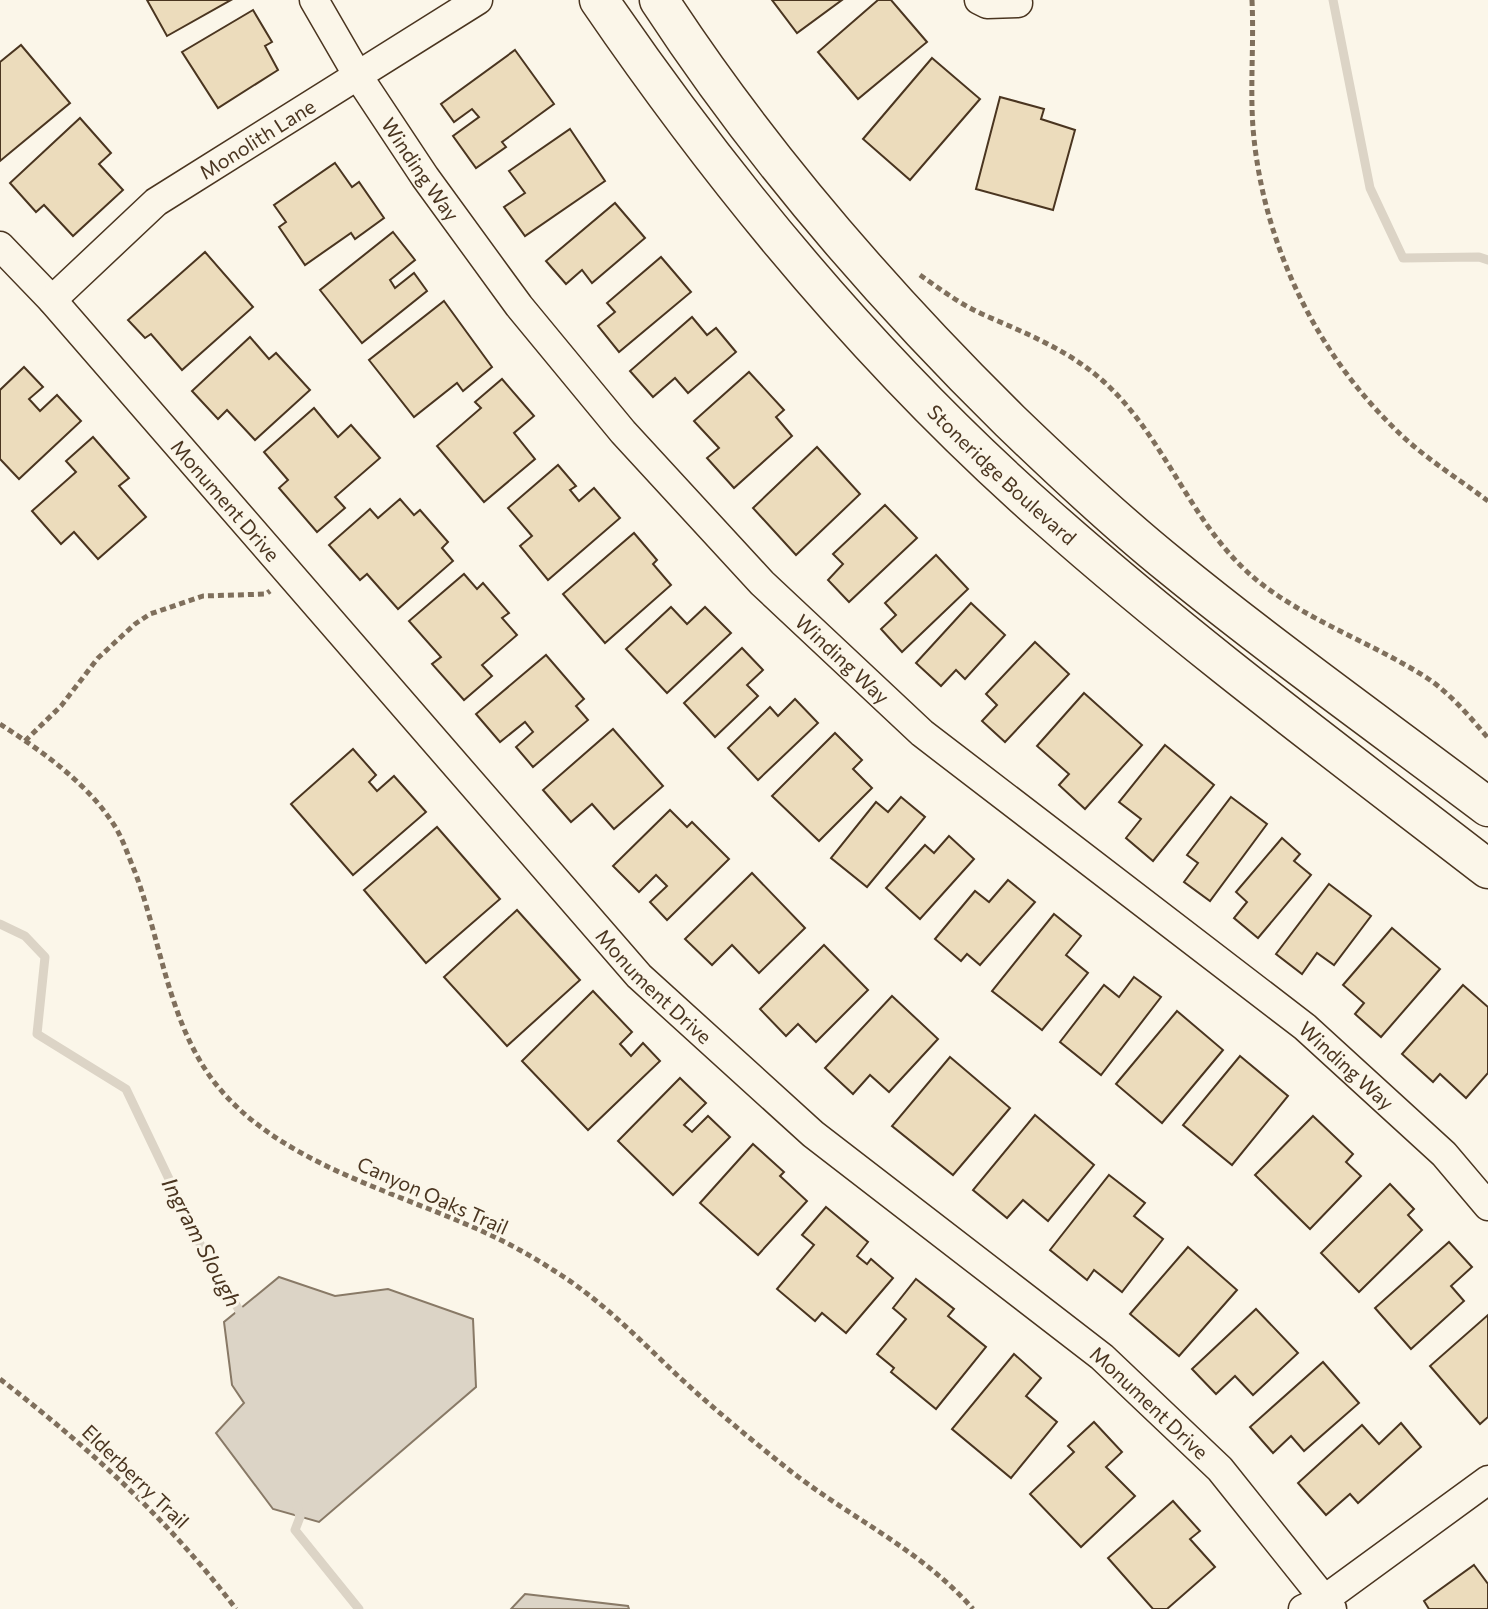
<svg xmlns="http://www.w3.org/2000/svg" width="1488" height="1609" font-family="Commissioner,sans-serif">
<style>
.water{fill:#dcd4c6;stroke:#887966;stroke-width:2}
.lines{fill:none;stroke-linecap:round;stroke-linejoin:round}
.stream{stroke:#dcd4c6;stroke-width:9}
.building{fill:#ecdcbc;stroke:#4a3520;stroke-width:2}
.street-casing{stroke:#4a3520;stroke-width:31}
.secondary-casing{stroke:#4a3520;stroke-width:41}
.path{stroke:#7f6f5c;stroke-width:5;stroke-dasharray:6 4;stroke-linecap:butt}
.street{stroke:#fbf6e9;stroke-width:28}
.secondary{stroke:#fbf6e9;stroke-width:38}
.labels{text-anchor:middle;dominant-baseline:central;stroke-width:6;stroke-linejoin:round;paint-order:stroke}
.street-label{font-size:20px;fill:#4a3520;stroke:#fbf6e9}
.water-label{font-size:22px;font-style:italic;fill:#4a3520;stroke:#fbf6e9}
</style>
<rect width="100%" height="100%" fill="#fbf6e9"/>
<g class="water">
<path d="M279 1277 335 1296 388 1289 473 1319 476 1387 319 1522 273 1509 216 1433 244 1403 232 1385 224 1322Z"/>
<path d="M525 1594 628 1606 629 1609H511Z"/>
</g>
<g class="lines">
<g class="stream">
<path d="M1333 0 1370 188 1403 258 1479 257 1488 260"/>
<path d="M0 924 25 936 45 957 37 1034 126 1089 202 1248 239 1310 242 1319"/>
<path d="M297 1506 300 1517 295 1530 359 1609"/>
</g>
</g>
<g class="building">
<path d="M147 0H231L167 36Z"/>
<path d="M772 0H842L797 33Z"/>
<path d="M878 0H891L927 42 858 99 818 52Z"/>
<path d="M253 10 272 42 265 46 278 70 218 108 182 52Z"/>
<path d="M21 45 70 103 0 161V62Z"/>
<path d="M515 50 554 104 502 142 506 147 476 168 453 136 479 117 472 109 454 122 441 104Z"/>
<path d="M932 58 980 99 910 180 863 139Z"/>
<path d="M1000 97 1044 109 1041 119 1075 130 1053 210 976 189Z"/>
<path d="M80 118 111 153 99 164 123 190 73 236 44 205 36 212 10 183Z"/>
<path d="M570 129 605 181 525 236 504 207 525 193 509 171Z"/>
<path d="M335 163 352 187 359 182 384 218 355 239 351 233 305 265 279 227 286 222 274 205Z"/>
<path d="M615 203 645 238 592 283 582 270 566 284 546 261Z"/>
<path d="M393 232 415 260 390 280 395 288 414 273 427 291 362 343 320 290Z"/>
<path d="M205 252 253 307 182 370 151 334 145 338 128 320Z"/>
<path d="M661 257 691 292 619 352 598 326 615 312 607 303Z"/>
<path d="M444 301 492 367 463 391 457 383 414 417 369 360Z"/>
<path d="M692 317 707 335 716 328 736 352 688 393 675 378 653 397 630 371Z"/>
<path d="M250 337 269 359 276 353 310 390 255 440 227 410 218 419 192 391Z"/>
<path d="M24 367 43 387 29 399 40 411 57 395 81 421 19 479 0 459V390Z"/>
<path d="M749 372 784 410 776 417 792 436 734 488 707 458 719 448 694 421Z"/>
<path d="M502 379 534 416 514 433 535 459 484 502 437 446 481 408 475 402Z"/>
<path d="M314 408 338 437 351 425 380 458 335 497 345 508 317 532 279 488 288 480 264 452Z"/>
<path d="M93 437 129 478 119 486 146 517 98 559 74 532 61 544 32 511 76 472 66 461Z"/>
<path d="M817 447 860 494 796 555 753 508Z"/>
<path d="M558 465 576 486 570 490 579 501 594 488 620 518 548 580 520 546 532 536 508 508Z"/>
<path d="M400 499 414 515 420 510 448 542 442 548 453 561 398 609 367 574 360 580 329 545 370 509 378 518Z"/>
<path d="M885 505 917 538 849 602 828 580 843 564 833 554Z"/>
<path d="M634 533 657 560 653 564 671 585 605 643 563 594Z"/>
<path d="M936 555 968 589 902 652 881 629 896 615 885 603Z"/>
<path d="M464 574 477 589 483 583 509 613 502 618 517 635 482 665 492 676 464 700 432 664 441 657 409 621Z"/>
<path d="M971 603 1005 635 965 679 956 670 941 686 916 663Z"/>
<path d="M671 607 687 624 705 607 731 633 667 693 626 649Z"/>
<path d="M1035 642 1069 674 1005 742 982 721 997 705 986 694Z"/>
<path d="M742 648 763 670 747 685 758 696 715 737 684 703Z"/>
<path d="M546 655 584 699 576 706 588 720 533 767 516 747 533 732 525 722 500 742 476 714Z"/>
<path d="M1084 693 1142 745 1085 809 1059 785 1069 774 1037 746Z"/>
<path d="M795 699 818 723 758 780 728 748 770 707 778 716Z"/>
<path d="M613 729 663 786 614 829 592 804 571 822 543 790Z"/>
<path d="M835 733 862 760 853 769 872 788 819 841 772 796Z"/>
<path d="M1165 745 1214 785 1153 861 1126 838 1141 819 1119 802Z"/>
<path d="M353 749 376 775 369 782 377 791 394 776 426 812 353 875 291 804Z"/>
<path d="M901 797 925 817 867 887 831 858 876 802 888 812Z"/>
<path d="M1231 797 1267 824 1210 901 1184 882 1198 863 1187 855Z"/>
<path d="M670 810 687 827 692 822 729 859 667 920 650 902 667 886 656 875 639 892 613 866Z"/>
<path d="M437 827 500 899 426 963 364 890Z"/>
<path d="M949 836 974 859 920 919 886 888 925 845 934 853Z"/>
<path d="M1282 838 1300 854 1294 861 1311 875 1258 938 1234 918 1247 902 1236 892Z"/>
<path d="M752 873 805 928 759 973 732 945 712 965 685 939Z"/>
<path d="M1008 880 1035 902 980 965 967 954 961 961 935 939 975 891 989 902Z"/>
<path d="M1329 884 1371 916 1334 965 1317 953 1302 974 1276 954Z"/>
<path d="M517 910 580 980 507 1046 444 977Z"/>
<path d="M1054 914 1081 936 1066 955 1088 973 1042 1030 992 991Z"/>
<path d="M1392 928 1440 969 1381 1037 1355 1014 1364 1003 1343 985Z"/>
<path d="M824 945 868 990 816 1042 798 1024 786 1036 760 1009Z"/>
<path d="M1134 977 1161 997 1101 1075 1060 1042 1104 985 1119 997Z"/>
<path d="M1463 985 1488 1007V1073L1466 1098 1440 1074 1433 1082 1402 1054Z"/>
<path d="M593 991 632 1032 620 1044 631 1056 643 1043 660 1061 588 1130 522 1061Z"/>
<path d="M892 996 938 1039 889 1092 870 1075 853 1094 825 1068Z"/>
<path d="M1177 1011 1223 1050 1162 1123 1116 1084Z"/>
<path d="M1240 1056 1288 1096 1232 1165 1183 1125Z"/>
<path d="M950 1057 1010 1108 953 1175 892 1126Z"/>
<path d="M680 1078 706 1103 684 1125 692 1132 708 1116 730 1137 673 1195 618 1141Z"/>
<path d="M1035 1115 1094 1165 1048 1221 1023 1200 1007 1218 973 1190Z"/>
<path d="M1313 1116 1353 1154 1346 1162 1361 1176 1310 1229 1255 1175Z"/>
<path d="M753 1144 784 1172 780 1176 807 1201 758 1255 700 1203Z"/>
<path d="M1109 1175 1145 1203 1134 1216 1163 1239 1122 1292 1094 1270 1087 1280 1050 1250Z"/>
<path d="M1390 1184 1414 1209 1408 1215 1422 1230 1359 1292 1321 1253Z"/>
<path d="M826 1207 868 1242 857 1256 867 1264 871 1259 893 1278 846 1333 822 1313 815 1321 777 1289 814 1245 802 1235Z"/>
<path d="M1449 1242 1472 1267 1451 1286 1464 1301 1411 1349 1375 1308Z"/>
<path d="M1188 1247 1237 1290 1179 1356 1130 1314Z"/>
<path d="M916 1279 954 1309 948 1316 986 1347 936 1409 891 1372 894 1368 877 1354 906 1319 893 1308Z"/>
<path d="M1256 1309 1298 1353 1253 1395 1235 1376 1216 1394 1192 1369Z"/>
<path d="M1488 1315V1417L1480 1424 1430 1366Z"/>
<path d="M1014 1354 1041 1378 1026 1396 1057 1422 1011 1478 952 1429Z"/>
<path d="M1323 1362 1359 1403 1304 1451 1291 1436 1273 1453 1250 1427Z"/>
<path d="M1094 1422 1122 1452 1106 1467 1135 1496 1081 1547 1030 1494 1074 1452 1068 1446Z"/>
<path d="M1401 1423 1421 1447 1358 1503 1350 1494 1326 1515 1298 1483 1362 1425 1379 1444Z"/>
<path d="M1173 1501 1200 1531 1190 1539 1215 1567 1167 1609H1153L1108 1558Z"/>
<path d="M1474 1565 1488 1584V1609H1429L1424 1601Z"/>
</g>
<g class="lines">
<g class="street-casing">
<g id="street">
<path id="s1" d="M314 0 358 76 425 177 519 306 623 432 762 583 922 733 1305 1027 1444 1154 1488 1206"/>
<path d="M979 0 987 4 1018 3"/>
<path id="s2" d="M0 246 52 300 639 976 813 1134 1102 1357 1220 1469 1332 1609"/>
<path id="s3" d="M52 300 156 202 478 0"/>
<path d="M1303 1609 1325 1599 1488 1480"/>
</g>
</g>
<g class="secondary-casing">
<g id="secondary">
<path id="s4" d="M599 0C727 187 876 366 1046 516 1187 641 1339 754 1488 869"/>
<path d="M659 0C759 153 880 293 1010 421 1062 471 1115 521 1171 566 1274 650 1382 727 1488 807"/>
</g>
</g>
<g class="path">
<path d="M1252 0C1254 43 1250 86 1253 128 1262 239 1313 348 1392 426 1420 455 1456 477 1488 501"/>
<path d="M920 275C940 289 960 304 982 314 1025 333 1067 349 1103 381 1167 438 1191 528 1259 582 1310 622 1373 643 1427 678 1451 694 1470 717 1488 738"/>
<path d="M0 724C43 752 89 784 116 828 124 842 129 858 135 872 162 944 169 1028 219 1088 279 1160 385 1189 468 1225 497 1237 527 1253 553 1270 599 1298 639 1339 678 1376 715 1410 754 1442 793 1473 853 1519 922 1551 973 1609"/>
<path d="M25 741 61 706 98 658 135 624 150 614 203 596 266 594 270 591"/>
<path d="M0 1379C88 1447 169 1520 236 1609"/>
</g>
<use href="#street" class="street"/>
<use href="#secondary" class="secondary"/>
</g>
<g class="labels">
<g class="street-label">
<text stroke="none"><textPath href="#s3" startOffset="262">Monolith Lane</textPath></text>
<text stroke="none"><textPath href="#s1" startOffset="200">Winding Way</textPath></text>
<text stroke="none"><textPath href="#s4" startOffset="624">Stoneridge Boulevard</textPath></text>
<text stroke="none"><textPath href="#s2" startOffset="340">Monument Drive</textPath></text>
<text stroke="none"><textPath href="#s1" startOffset="848">Winding Way</textPath></text>
<text stroke="none"><textPath href="#s2" startOffset="988">Monument Drive</textPath></text>
<text stroke="none"><textPath href="#s1" startOffset="1496">Winding Way</textPath></text>
<text transform="translate(433 1195) rotate(24)">Canyon Oaks Trail</text>
<text stroke="none"><textPath href="#s2" startOffset="1636">Monument Drive</textPath></text>
<text transform="translate(136 1476) rotate(44)">Elderberry Trail</text>
</g>
<g class="water-label">
<text transform="translate(202 1242) rotate(62)">Ingram Slough</text>
</g>
</g>
</svg>
